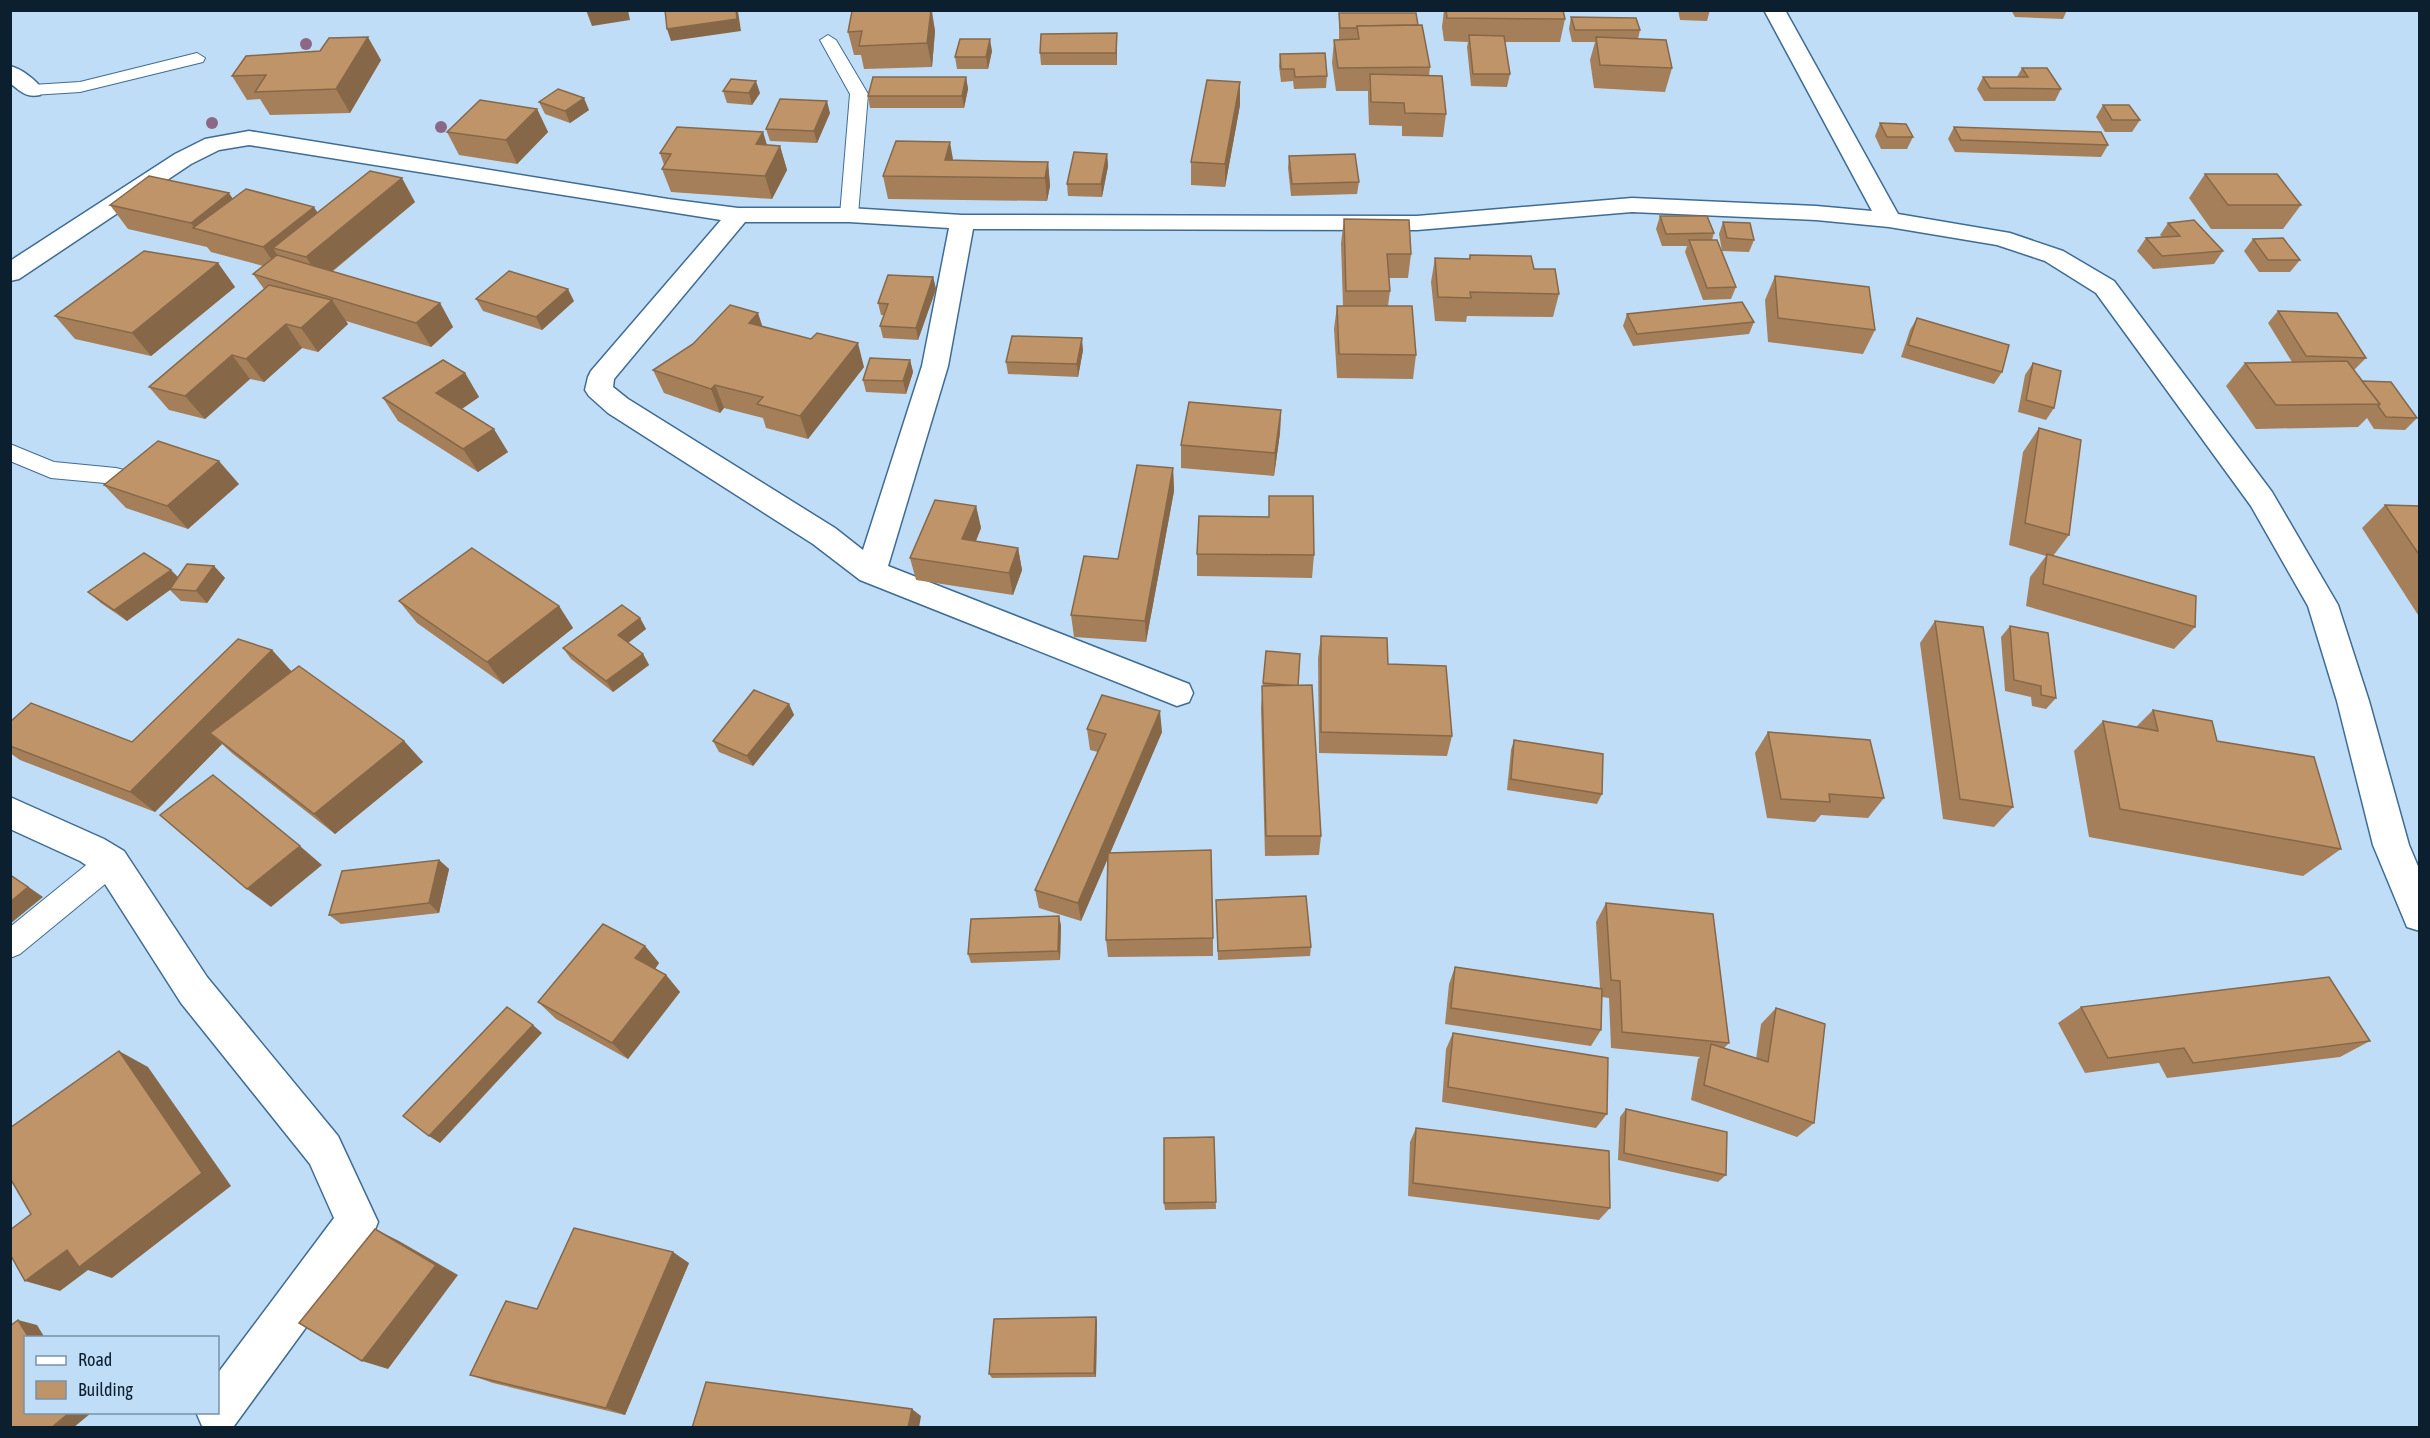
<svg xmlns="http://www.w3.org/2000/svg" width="2430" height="1438" font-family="'Asap Condensed',sans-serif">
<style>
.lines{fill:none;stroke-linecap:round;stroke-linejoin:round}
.lane-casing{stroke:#3f6c93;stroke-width:2}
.street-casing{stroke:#3f6c93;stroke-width:3}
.lane{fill:#fff;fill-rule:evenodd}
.street{fill:#fff;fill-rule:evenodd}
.tree{fill:#8b6986}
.wall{fill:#a47f59}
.shaded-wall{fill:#866849}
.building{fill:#bf9468;stroke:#866849;stroke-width:1.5}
</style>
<rect width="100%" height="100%" fill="#c0ddf7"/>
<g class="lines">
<g class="lane-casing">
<g id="lane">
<path d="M828 35 836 40 868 94 858 215 856 219H842L840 215 850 94 820 40Z"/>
<path d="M197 53 205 58 203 62 80 92 32 95 26 94 24 90 26 86 32 85 80 82Z"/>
<path d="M10 444 54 462 116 468 124 470 127 476 124 482 116 484 51 478 10 461Z"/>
<path d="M111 850 121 853 125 862 121 871 20 954 10 958V927L101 853Z"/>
</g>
</g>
<g class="street-casing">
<g id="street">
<path d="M1764 10H1785L1898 214 2010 233 2063 251 2114 281 2272 492 2338 605 2369 701 2409 845 2420 871V931L2407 927 2373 845 2337 701 2308 606 2251 506 2096 293 2045 261 1997 245 1889 227 1816 220 1632 212 1417 230 973 229 948 366 888 566 1189 684 1193 693 1189 702 1177 706 860 580 813 544 608 413 589 396 585 390 588 377 591 371 721 220 249 145 219 150 191 164 19 279 10 281V261L175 154 205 139 249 131 668 199 738 208H849L962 215 1417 216 1632 198 1816 206 1872 211ZM745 222H849L949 228 922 366 863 550 835 528 628 399 613 387 614 379Z"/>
<path d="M10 66C22 69 36 80 43 90L40 95C26 98 20 91 10 83Z"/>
<path d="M10 797 104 839 124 851 207 977 338 1136 378 1222 372 1237 234 1426 230 1428 202 1426 196 1412H218V1373L334 1218 310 1164 181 1003 98 873 80 861 10 829Z"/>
</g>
</g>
<use href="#lane" class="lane"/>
<use href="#street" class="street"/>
</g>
<g class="tree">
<circle cx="306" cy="44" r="6"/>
<circle cx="212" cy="123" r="6"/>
<circle cx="441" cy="127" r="6"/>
</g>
<g class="wall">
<path d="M863 10H932L935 31 932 67 864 69 861 55H854L848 32Z"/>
<path d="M1444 10H1563L1565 19 1560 42H1505L1510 74 1507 87 1471 86 1467 47 1468 42 1444 41 1442 27Z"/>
<path d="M1678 10H1710L1707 21 1680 20Z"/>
<path d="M2011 10H2067L2063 19 2015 17Z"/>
<path d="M1339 13 1418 25 1430 67 1429 76 1446 114 1443 137 1402 136V126L1369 125 1368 98V91H1336L1332 63 1334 40H1339Z"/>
<path d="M1571 17 1640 30 1638 39 1672 68 1665 92 1594 88 1590 60 1595 42H1572L1569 29Z"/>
<path d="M1117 45V65H1041L1040 53Z"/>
<path d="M992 51 988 69H957L955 57Z"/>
<path d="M1280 54 1327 76 1326 88 1294 89 1293 81 1281 82 1279 66Z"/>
<path d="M381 60 350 113 270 115 260 99 247 100 232 76Z"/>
<path d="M2022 68 2061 89 2055 101H1984L1977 89 1983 77H2017Z"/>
<path d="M966 77 968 89 964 108H870L868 96Z"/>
<path d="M723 91 760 93 752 105 727 103Z"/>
<path d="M539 102 589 110 570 123 545 114Z"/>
<path d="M1240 105 1225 187 1191 185V162Z"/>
<path d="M2103 105 2140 120 2132 132H2105L2096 117Z"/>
<path d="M537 109 548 132 517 164 459 155 447 132Z"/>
<path d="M830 113 817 143 770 141 766 129Z"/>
<path d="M1880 123 1913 137 1907 149H1881L1875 136Z"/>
<path d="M1954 127 2108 145 2101 157 1955 152 1948 139Z"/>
<path d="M763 132 767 145 780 146 787 170 772 199 671 192 662 169 664 165 660 153Z"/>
<path d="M1107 154 1108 166 1102 197 1068 196 1067 184Z"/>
<path d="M1289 156 1359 182 1357 194 1291 196 1288 168Z"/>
<path d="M953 161 1048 162 1050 186 1047 201 888 199 883 176Z"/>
<path d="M2205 174 2301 205 2283 229H2211L2189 198Z"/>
<path d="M233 199 318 212 415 202 332 272 440 303 453 327 431 347 346 321 348 324 318 352 302 348 264 382 250 379 205 419 169 410 149 387 264 289 253 274 263 266 211 252 207 247 128 229 110 205Z"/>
<path d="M1660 216 1714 233 1712 240 1736 287 1731 299 1703 300 1685 252 1687 246H1662L1656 229Z"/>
<path d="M1344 219 1411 254 1408 278H1389L1390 291 1388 306 1416 355 1413 379 1337 378 1334 329 1337 306H1343L1341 243Z"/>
<path d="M1723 222 1754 240 1749 252 1722 251 1719 234Z"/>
<path d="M2168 223 2223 251 2214 264 2153 269 2137 251 2146 238 2162 237 2160 235Z"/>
<path d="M2253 239 2300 260 2290 272H2259L2244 251Z"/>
<path d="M1470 255 1534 269 1559 294 1553 317 1467 316 1466 322 1435 321 1431 282 1435 258 1469 259Z"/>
<path d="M218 263 235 287 151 356 75 339 55 316Z"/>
<path d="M1775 276 1875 330 1863 354 1768 342 1765 300Z"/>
<path d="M933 277 936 289 918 340 883 338 880 326 884 315H881L878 303Z"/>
<path d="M476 299 574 301 542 330 483 311Z"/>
<path d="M2278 311 2366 358 2354 370 2362 381 2417 418 2405 430 2374 429 2367 418 2358 427 2256 429 2226 386 2245 363 2292 362 2268 323Z"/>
<path d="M1627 314 1754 322 1749 334 1633 346 1623 326Z"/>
<path d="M1917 318 2002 372 1994 384 1901 357 1910 330Z"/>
<path d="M762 327 864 367 808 439 766 428 763 418 724 408 720 413 664 393 653 370Z"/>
<path d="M1083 350 1078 377 1008 374 1006 362Z"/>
<path d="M910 360 913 372 906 394 866 392 863 380Z"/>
<path d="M2033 363 2054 408 2046 420 2018 412 2025 375Z"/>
<path d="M465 373 479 397 462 409 508 452 478 472 398 421 383 398Z"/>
<path d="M1281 410 1280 433 1274 476 1181 468V445Z"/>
<path d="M2039 428 2069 535 2053 556 2195 627 2174 649 2026 606 2030 577 2046 556 2009 545 2023 452Z"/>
<path d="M1173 468 1174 491 1146 642 1074 637 1071 615 1118 559Z"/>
<path d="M239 484 188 529 126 508 104 485Z"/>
<path d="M2385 505 2420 506V618L2362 528Z"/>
<path d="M976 506 981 528 976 541 1018 548 1022 570 1013 595 916 580 910 558Z"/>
<path d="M1268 517 1314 555 1312 578 1197 576V554Z"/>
<path d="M214 566 225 578 207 603 181 601 170 590 127 621 101 603 88 592 178 577Z"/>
<path d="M399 601 559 606 573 628 503 684 417 623Z"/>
<path d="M640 618 646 629 628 643 643 654 649 665 613 692 571 659 563 648Z"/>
<path d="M1935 621 2013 807 1994 827 1943 819 1920 643Z"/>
<path d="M2010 626 2056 698 2046 709 2032 706 2031 697 2005 691 2001 637Z"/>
<path d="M1321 636 1388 664 1452 736 1447 756 1319 753 1318 658Z"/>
<path d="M272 650 292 672 404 741 423 762 335 834 233 754 222 744 155 812 20 760 10 753V722L132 742Z"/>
<path d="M1263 683 1298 686 1321 836 1319 855 1265 856 1261 708Z"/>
<path d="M789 704 794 715 753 766 719 752 713 741Z"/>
<path d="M2153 710 2217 741 2341 849 2303 876 2089 837 2074 751 2103 721 2136 727Z"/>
<path d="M1087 729 1162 732 1110 853 1213 938V956L1108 957 1106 940 1108 858 1081 921 1039 908 1035 890 1098 752 1090 750Z"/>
<path d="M1768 732 1884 798 1868 818 1821 815 1815 822 1767 818 1755 753Z"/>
<path d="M1514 740 1602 794 1597 804 1507 790 1511 750Z"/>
<path d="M439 860 449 869 439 913 341 924 329 915Z"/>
<path d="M1606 903 1729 1043 1724 1048 1756 1059 1761 1024 1776 1008 1814 1123 1797 1137 1691 1100 1698 1059 1700 1057 1611 1048 1609 998 1602 997 1601 1030 1591 1046 1445 1024 1449 984 1455 967 1600 988 1596 922Z"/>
<path d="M1216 909 1311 947 1310 956 1218 960Z"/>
<path d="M1061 925 1060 960 971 963 968 954Z"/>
<path d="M645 946 659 963 655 969 666 975 680 992 628 1059 556 1019 538 1002Z"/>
<path d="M2081 1007 2370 1041 2340 1057 2167 1078 2159 1063 2085 1073 2058 1023Z"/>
<path d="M1453 1033 1607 1114 1596 1128 1442 1102 1446 1049Z"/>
<path d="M1626 1109 1726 1175 1718 1182 1618 1160 1620 1117Z"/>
<path d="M1416 1128 1610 1208 1599 1220 1408 1196 1410 1142Z"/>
<path d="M1214 1137 1216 1209 1165 1210 1164 1203Z"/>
<path d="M689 1263 625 1415 493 1383 470 1375 537 1309Z"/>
<path d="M1096 1317 1097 1322 1096 1377 992 1378 989 1374Z"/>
</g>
<g class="shaded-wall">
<path d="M586 10H628L630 20 592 26Z"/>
<path d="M736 10 738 11 741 31 671 41 667 29Z"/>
<path d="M931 10 935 31 932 67 927 43Z"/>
<path d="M1117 33V65L1116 53Z"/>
<path d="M368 37 381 60 350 113 336 89Z"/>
<path d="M990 39 992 51 988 69 986 57Z"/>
<path d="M966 77 968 89 964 108 962 96Z"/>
<path d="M756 81 760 93 752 105 749 93Z"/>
<path d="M1240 82V105L1225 187V164Z"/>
<path d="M584 98 589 110 570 123 565 111Z"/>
<path d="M827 101 830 113 817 143 814 131Z"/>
<path d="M537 109 548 132 517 164 506 140Z"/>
<path d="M763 132 770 156 756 144Z"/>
<path d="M950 142 954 165 945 160Z"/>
<path d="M780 146 787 170 772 199 765 176Z"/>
<path d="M1107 154 1108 166 1102 197 1101 184Z"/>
<path d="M1048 162 1050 186 1047 201 1045 178Z"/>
<path d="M402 178 415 202 321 280 306 257Z"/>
<path d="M229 193 245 217 195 229 191 223Z"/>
<path d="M314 207 329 230 273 248 284 266 279 270 263 247Z"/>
<path d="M218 263 235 287 151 356 132 333Z"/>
<path d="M933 277 936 289 918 340 916 328Z"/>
<path d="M568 289 574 301 542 330 536 317Z"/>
<path d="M332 300 348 324 318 352 301 328Z"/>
<path d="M440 303 453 327 431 347 416 323Z"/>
<path d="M758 313 766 337 749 323Z"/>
<path d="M286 324 302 348 264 382 246 359Z"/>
<path d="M1082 338 1083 350 1078 377 1077 364Z"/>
<path d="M858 343 864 367 808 439 800 416Z"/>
<path d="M232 355 250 379 205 419 185 396Z"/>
<path d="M910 360 913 372 906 394 903 381Z"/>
<path d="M465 373 479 397 451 416 436 393Z"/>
<path d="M715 385 724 408 720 413 711 389Z"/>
<path d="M1281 410 1280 433 1274 476 1275 453Z"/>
<path d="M494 429 508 452 478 472 463 449Z"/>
<path d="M219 461 239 484 188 529 167 506Z"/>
<path d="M1173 468 1174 491 1146 642 1145 621Z"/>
<path d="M976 506 981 528 967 562 962 539Z"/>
<path d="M1018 548 1022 570 1013 595 1009 573Z"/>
<path d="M214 566 225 578 207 603 196 591Z"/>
<path d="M171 570 182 581 127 621 114 610Z"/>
<path d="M559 606 573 628 503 684 487 662Z"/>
<path d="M640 618 646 629 624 646 618 635Z"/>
<path d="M272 650 292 672 210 733 222 744 155 812 130 792Z"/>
<path d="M643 654 649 665 613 692 606 681Z"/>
<path d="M789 704 794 715 753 766 747 756Z"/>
<path d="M1160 711 1162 732 1081 921 1078 903Z"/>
<path d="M404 741 423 762 335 834 314 814Z"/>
<path d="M300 846 322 865 271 907 247 889Z"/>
<path d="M439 860 449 869 439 913 429 903Z"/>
<path d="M10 874 43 897 10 924Z"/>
<path d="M1059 916 1061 925 1060 960 1058 951Z"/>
<path d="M645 946 659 963 650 976 635 958Z"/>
<path d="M666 975 680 992 628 1059 612 1043Z"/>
<path d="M533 1025 542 1033 440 1143 429 1136Z"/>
<path d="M119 1051 148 1067 231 1186 112 1278 88 1270 60 1291 25 1281Z"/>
<path d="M375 1229 399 1241 458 1275 388 1369 362 1361Z"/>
<path d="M673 1252 689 1263 625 1415 606 1408Z"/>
<path d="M1096 1317 1097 1322 1096 1377 1094 1373Z"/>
<path d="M18 1320 37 1325 45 1338H29Z"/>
<path d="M912 1409 921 1416 919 1428H908Z"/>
<path d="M69 1413H91L73 1428H51Z"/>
</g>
<g class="building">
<path d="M665 10H736L737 19 667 29Z"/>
<path d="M931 10 927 43 859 46 862 31 848 32 852 11Z"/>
<path d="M1446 10H1563L1565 19 1447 18Z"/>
<path d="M1339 13H1416L1418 25 1357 26V28H1340Z"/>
<path d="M1571 17 1636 18 1640 30H1575Z"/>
<path d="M1422 25 1430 67 1338 68 1334 40 1359 39 1357 26Z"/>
<path d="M1117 33 1116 53H1040L1041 34Z"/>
<path d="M1469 35 1504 36 1510 74H1473Z"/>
<path d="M368 37 336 89 255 92 266 75 232 76 246 56 320 51 329 38Z"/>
<path d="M1596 37 1666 40 1672 68 1600 65Z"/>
<path d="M960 39H990L986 57H955Z"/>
<path d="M1325 53 1327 76 1295 77 1294 69H1281L1280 54Z"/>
<path d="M2022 68H2047L2061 89 1990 88 1983 77H2028Z"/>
<path d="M1370 74 1442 76 1446 114 1405 113 1404 103 1371 102Z"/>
<path d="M873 77H966L962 96H868Z"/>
<path d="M731 79 756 81 749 93 723 91Z"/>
<path d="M1207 80 1240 82 1225 164 1191 162Z"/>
<path d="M558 89 584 98 565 111 539 102Z"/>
<path d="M780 99 827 101 814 131 766 129Z"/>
<path d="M480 100 537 109 506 140 447 132Z"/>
<path d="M2103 105H2129L2140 120H2112Z"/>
<path d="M1880 123 1906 124 1913 137H1887Z"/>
<path d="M677 127 763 132 756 144 780 146 765 176 662 169 671 154 660 153Z"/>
<path d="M1954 127 2101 132 2108 145 1961 140Z"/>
<path d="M896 141 950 142 945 160 1048 162 1045 178 883 176Z"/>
<path d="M1074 152 1107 154 1101 184H1067Z"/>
<path d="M1355 154 1359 182 1292 184 1289 156Z"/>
<path d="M370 171 402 178 306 257 273 248Z"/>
<path d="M2205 174H2277L2301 205H2228Z"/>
<path d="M149 176 229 193 191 223 110 205Z"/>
<path d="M246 189 314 207 263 247 193 228Z"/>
<path d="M1660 216H1707L1714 233 1666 234Z"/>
<path d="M1344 219 1409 220 1411 254H1387L1390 291H1346Z"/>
<path d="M2194 220 2223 251 2162 256 2146 238 2180 236 2168 223Z"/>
<path d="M1723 222 1750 223 1754 240 1727 238Z"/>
<path d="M2283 238 2300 260H2268L2253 239Z"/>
<path d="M1689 240H1717L1736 287 1707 288Z"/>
<path d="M144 251 218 263 132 333 55 316Z"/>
<path d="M277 255 440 303 416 323 253 274Z"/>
<path d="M1470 255 1531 256 1534 269H1555L1559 294 1470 292 1471 298 1438 297 1435 258 1470 259Z"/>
<path d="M509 271 568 289 536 317 476 299Z"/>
<path d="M888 275 933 277 916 328 880 326 888 304 878 303Z"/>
<path d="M1775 276 1869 287 1875 330 1778 318Z"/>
<path d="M269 285 332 300 301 328 286 324 246 359 232 355 185 396 149 387Z"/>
<path d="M1742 302 1754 322 1637 334 1627 314Z"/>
<path d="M730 305 758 313 749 323 811 339 817 333 858 343 800 416 757 404 763 397 715 385 711 389 653 370 693 344Z"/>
<path d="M1337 306H1412L1416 355 1339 354Z"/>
<path d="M2278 311 2337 313 2366 358 2306 356Z"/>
<path d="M1917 318 2009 345 2002 372 1908 345Z"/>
<path d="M1012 336 1082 338 1077 364 1006 362Z"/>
<path d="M870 358 910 360 903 381 863 380Z"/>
<path d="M443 360 465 373 436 393 494 429 463 449 383 398Z"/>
<path d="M2347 361 2380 404 2276 405 2245 363Z"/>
<path d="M2033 363 2061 371 2054 408 2026 400Z"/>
<path d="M2362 381 2391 382 2417 418 2386 417 2378 406 2380 404Z"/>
<path d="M1189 402 1281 410 1275 453 1181 445Z"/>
<path d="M2039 428 2081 440 2069 535 2025 523Z"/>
<path d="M158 441 219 461 167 506 104 485Z"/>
<path d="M1137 465 1173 468 1145 621 1071 615 1084 556 1118 559Z"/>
<path d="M1269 496H1313L1314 555 1197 554 1199 516 1269 517Z"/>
<path d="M935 500 976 506 962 539 1018 548 1009 573 910 558Z"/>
<path d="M2385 505 2420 506V556Z"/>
<path d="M472 548 559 606 487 662 399 601Z"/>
<path d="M144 553 171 570 114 610 88 592Z"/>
<path d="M2047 554 2196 596 2195 627 2043 584Z"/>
<path d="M187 564 214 566 196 591 170 589Z"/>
<path d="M622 605 640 618 618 635 643 654 606 681 563 648Z"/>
<path d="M1935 621 1983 627 2013 807 1960 799Z"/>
<path d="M2010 626 2048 633 2056 698 2041 695V686L2014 680Z"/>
<path d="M1321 636 1387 638 1388 664 1446 666 1452 736 1321 732Z"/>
<path d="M238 639 272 650 130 792 10 746V722L31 703 132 742Z"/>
<path d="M1266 651 1300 654 1298 686 1263 683Z"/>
<path d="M299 666 404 741 314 814 210 733Z"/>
<path d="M1312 685 1321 836H1266L1262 686Z"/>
<path d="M754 690 789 704 747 756 713 741Z"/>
<path d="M1102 695 1160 711 1078 903 1035 890 1106 734 1087 729Z"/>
<path d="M2153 710 2212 721 2217 741 2314 757 2341 849 2120 809 2103 721 2158 731Z"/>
<path d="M1768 732 1870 740 1884 798 1829 794 1830 802 1781 799Z"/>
<path d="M1514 740 1603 754 1602 794 1511 779Z"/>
<path d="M213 775 300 846 247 889 160 815Z"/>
<path d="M1211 850 1213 938 1106 940 1108 853Z"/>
<path d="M439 860 429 903 329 915 342 871Z"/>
<path d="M10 875 28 887 10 902Z"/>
<path d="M1306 896 1311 947 1218 951 1216 900Z"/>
<path d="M1606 903 1713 914 1729 1043 1622 1032 1620 981 1611 980Z"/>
<path d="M1059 916 1058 951 968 954 971 919Z"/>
<path d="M603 924 645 946 635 958 666 975 612 1043 538 1002Z"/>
<path d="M1455 967 1602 989 1601 1030 1451 1008Z"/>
<path d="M2329 977 2370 1041 2193 1063 2184 1048 2108 1058 2081 1007Z"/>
<path d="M507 1007 533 1025 429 1136 403 1116Z"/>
<path d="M1776 1008 1825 1024 1814 1123 1704 1085 1711 1044 1768 1062Z"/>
<path d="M1453 1033 1608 1058 1607 1114 1448 1087Z"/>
<path d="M119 1051 202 1173 79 1267 67 1250 25 1281 10 1254V1230L31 1214 10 1178V1128Z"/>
<path d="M1626 1109 1727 1132 1726 1175 1624 1153Z"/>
<path d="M1416 1128 1609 1151 1610 1208 1413 1183Z"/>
<path d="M1214 1137 1216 1202 1164 1203V1138Z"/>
<path d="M574 1228 673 1252 606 1408 470 1375 506 1301 537 1309Z"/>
<path d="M375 1229 436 1265 362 1361 299 1323Z"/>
<path d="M1096 1317 1094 1373 989 1374 994 1319Z"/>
<path d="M18 1320 29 1338H26V1413H69L51 1428H10V1326Z"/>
<path d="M706 1382 912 1409 908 1428H692Z"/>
</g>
<rect width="2430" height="1438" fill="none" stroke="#0c1f2f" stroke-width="24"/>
<rect x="24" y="1336" width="195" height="78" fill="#c0ddf7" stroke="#7891a7" stroke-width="1.5"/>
<rect x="36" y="1356" width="30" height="9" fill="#ffffff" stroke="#7891a7" stroke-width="1.5"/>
<text x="78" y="1366" font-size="18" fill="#0c1f2f">Road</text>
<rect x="36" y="1381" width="30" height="18" fill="#bf9468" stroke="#7891a7" stroke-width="1.5"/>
<text x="78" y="1396" font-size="18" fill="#0c1f2f">Building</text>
</svg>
